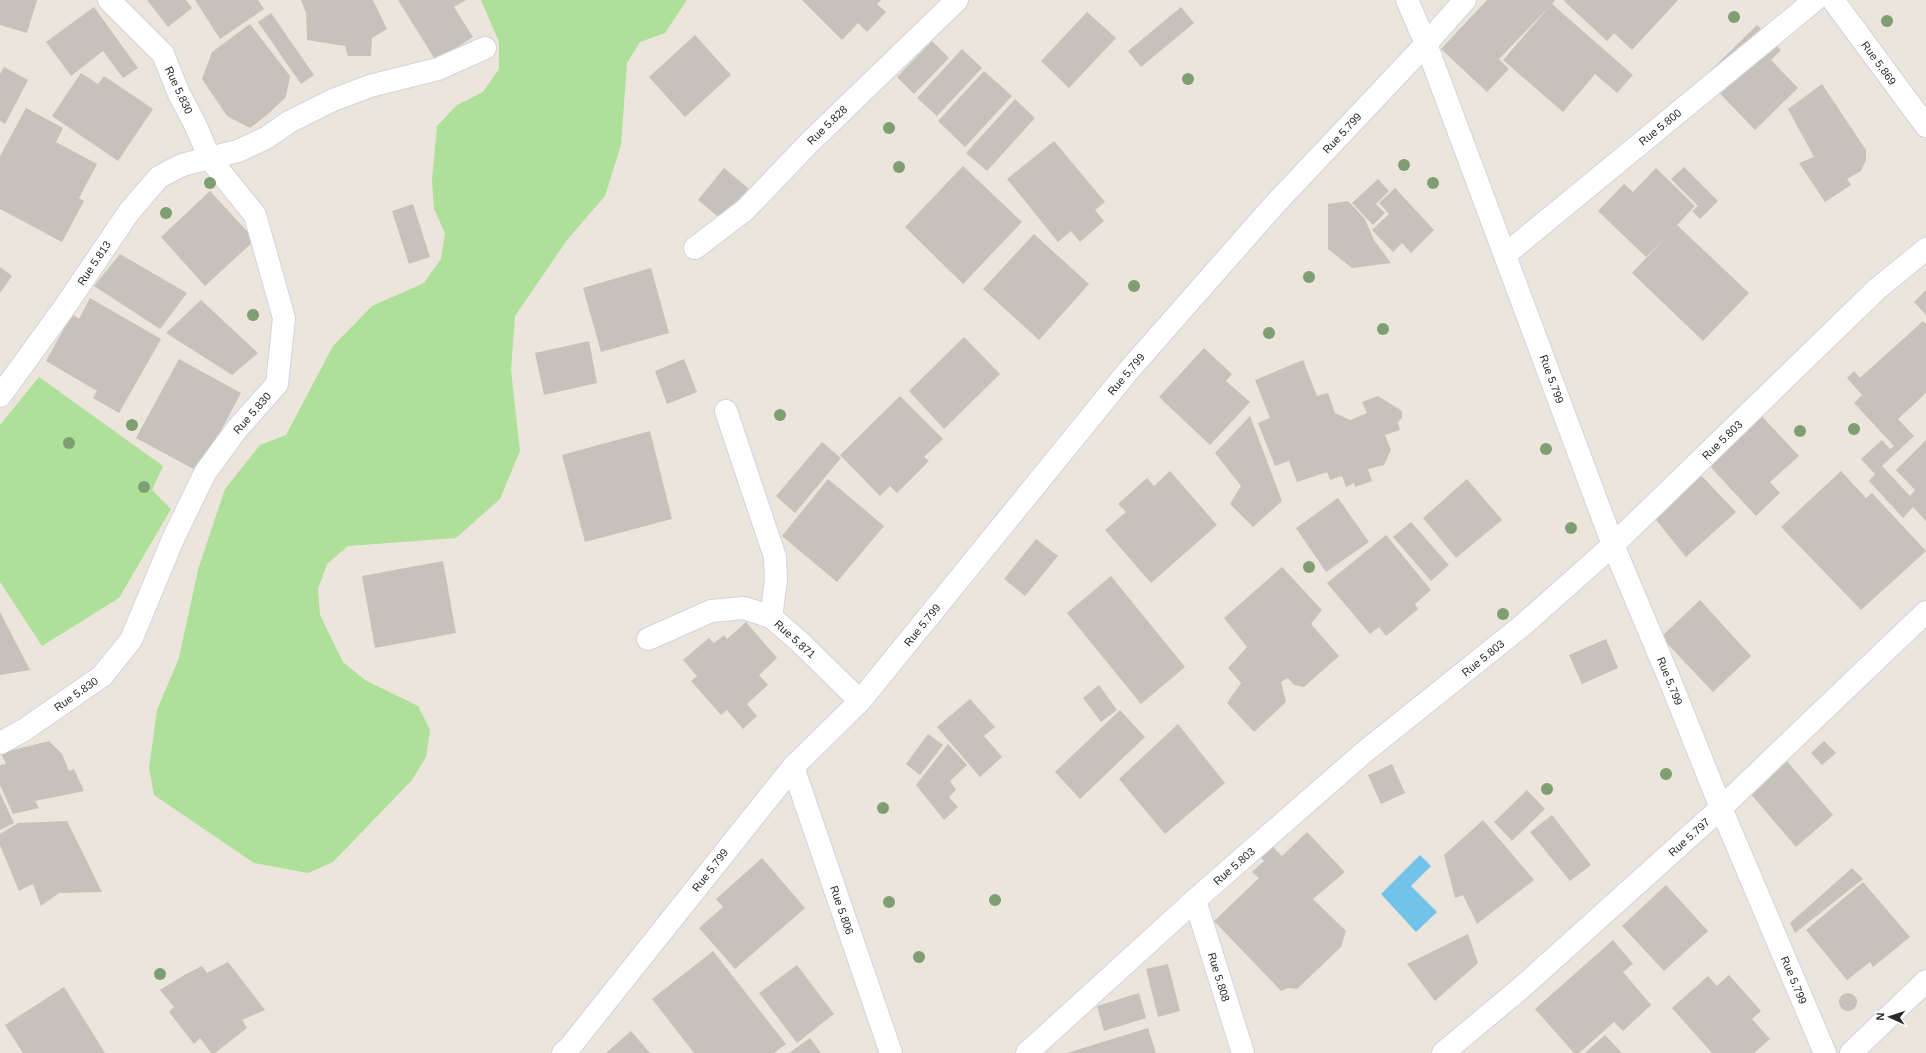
<svg xmlns="http://www.w3.org/2000/svg" width="1926" height="1053" font-family="Helvetica,sans-serif">
<style>
.green{fill:#aee09a}
.water{fill:#72c3ea}
.building{fill:#c6c2bb}
.lines{fill:none;stroke-linecap:round;stroke-linejoin:round}
.street-casing{stroke:#d1d3e2;stroke-width:24}
.street{stroke:#fff;stroke-width:22}
.tree{fill:#7f9e72}
.labels{text-anchor:middle;dominant-baseline:central;stroke-width:3;stroke-linejoin:round;paint-order:stroke}
.street-label{font-size:11px;fill:#292929;stroke:#fff}
</style>
<rect width="100%" height="100%" fill="#ebe5db"/>
<g class="green">
<path d="M481 0H687L665 33 640 42 627 63 621 145 605 196 567 240 515 316 511 370 520 451 500 499 456 538 348 546 327 564 318 589 320 615 343 662 365 680 418 706 430 730 426 757 412 780 333 862 308 873 254 863 154 795 149 768 157 710 179 658 198 570 225 489 260 445 286 435 333 346 372 306 424 283 441 259 445 233 434 209 432 180 437 126 457 105 483 92 499 69V42Z"/>
<path d="M39 377 163 466 152 490 171 509 119 598 42 646 0 582V425Z"/>
</g>
<path class="water" d="M1420 855 1431 866 1411 886 1437 912 1416 932 1381 894Z"/>
<g class="building">
<path d="M0 0H37L27 33 0 25Z"/>
<path d="M147 0H186L192 8 168 27Z"/>
<path d="M195 0H258L264 9 220 39Z"/>
<path d="M301 0H373L387 29 372 38 371 56H348L345 46 307 40 306 13Z"/>
<path d="M398 0H466L454 7 473 37 436 61Z"/>
<path d="M802 0H881L877 4 886 12 867 32 858 23 842 40Z"/>
<path d="M1487 0H1555L1552 4 1633 75 1617 93 1595 74 1563 112 1503 60 1550 6 1499 59 1509 69 1487 92 1441 49Z"/>
<path d="M1565 0H1678L1632 50 1614 33 1607 41 1564 1Z"/>
<path d="M94 7 138 68 123 78 103 51 71 76 46 42Z"/>
<path d="M1181 7 1194 23 1141 67 1128 51Z"/>
<path d="M1087 12 1116 38 1069 88 1041 61Z"/>
<path d="M271 13 314 75 301 84 258 22Z"/>
<path d="M250 24 290 76 286 97 268 114 250 128 227 116 202 79 212 52Z"/>
<path d="M1757 25 1781 50 1771 60 1798 88 1755 130 1704 77Z"/>
<path d="M695 35 731 75 685 117 649 77Z"/>
<path d="M932 41 949 58 914 94 897 77Z"/>
<path d="M962 49 982 68 937 116 917 98Z"/>
<path d="M4 67 28 80 5 124 0 121V74Z"/>
<path d="M984 71 1012 96 965 147 938 121Z"/>
<path d="M81 73 98 84 104 76 153 109 118 161 52 116Z"/>
<path d="M1822 84 1866 150V160L1861 171 1847 179 1851 185 1825 202 1799 163 1814 157 1788 109Z"/>
<path d="M1015 99 1035 118 987 171 966 153Z"/>
<path d="M26 108 63 128 56 142 97 164 79 198 84 201 62 242 0 209V156Z"/>
<path d="M1054 141 1105 202 1095 210 1104 221 1080 242 1071 231 1058 242 1007 179Z"/>
<path d="M963 166 1022 222 963 284 905 227Z"/>
<path d="M1684 167 1718 201 1700 219 1692 211 1698 206 1671 179Z"/>
<path d="M724 168 749 189 722 220 698 200Z"/>
<path d="M1656 168 1695 206 1677 225 1749 293 1703 341 1632 273 1667 236 1646 257 1598 211 1624 184 1633 192Z"/>
<path d="M1378 179 1389 191 1376 204 1385 213 1373 225 1352 203Z"/>
<path d="M1395 188 1434 230 1411 253 1402 243 1393 252 1372 230 1389 214 1379 203Z"/>
<path d="M210 191 255 240 205 286 161 237Z"/>
<path d="M1348 201 1365 219 1374 240 1391 263 1352 268 1328 249V204Z"/>
<path d="M413 204 430 257 409 264 392 211Z"/>
<path d="M1034 234 1089 284 1039 340 983 289Z"/>
<path d="M120 254 187 293 160 329 94 286Z"/>
<path d="M0 267 12 276 0 293Z"/>
<path d="M651 268 669 333 601 352 583 288Z"/>
<path d="M1926 290V315L1914 302Z"/>
<path d="M90 298 161 339 119 413 93 398 97 391 46 361 72 314 79 319Z"/>
<path d="M201 300 258 353 232 375 166 333Z"/>
<path d="M1923 321 1926 324V393L1898 419 1914 436 1882 466 1910 496 1915 490 1896 470 1926 440V521L1913 507 1903 518 1869 481 1875 474 1861 459 1882 440 1890 449 1894 446 1854 403 1862 395 1847 378 1854 371 1860 378Z"/>
<path d="M964 337 1000 374 944 429 909 391Z"/>
<path d="M589 341 597 383 544 395 535 353Z"/>
<path d="M1204 348 1232 374 1226 381 1250 402 1210 445 1159 397Z"/>
<path d="M179 359 241 393 199 472 136 438Z"/>
<path d="M684 359 697 392 667 404 655 371Z"/>
<path d="M1303 360 1317 396 1328 393 1335 413 1350 420 1367 413 1362 402 1378 396 1402 411V418L1398 422 1400 430 1385 435 1391 450 1384 465 1368 469 1372 481 1355 487 1354 483 1346 487 1342 476 1330 480 1327 472 1297 482 1289 461 1275 466 1258 423 1270 418 1255 380Z"/>
<path d="M900 396 943 439 924 457 929 461 897 493 890 486 880 496 840 455Z"/>
<path d="M1757 411 1799 456 1770 482 1780 493 1756 516 1704 460Z"/>
<path d="M1250 416 1282 501 1253 527 1230 504 1241 486 1215 453Z"/>
<path d="M650 431 672 519 585 542 562 455Z"/>
<path d="M822 442 841 458 795 513 776 496Z"/>
<path d="M1170 471 1217 525 1151 583 1105 530 1126 512 1118 504 1147 478 1154 486Z"/>
<path d="M1697 471 1736 512 1686 557 1652 515Z"/>
<path d="M1841 471 1866 498 1872 493 1926 551 1861 610 1781 527Z"/>
<path d="M828 479 884 526 837 582 782 536Z"/>
<path d="M1467 479 1502 520 1456 558 1423 518Z"/>
<path d="M1338 498 1369 542 1326 572 1296 528Z"/>
<path d="M1411 522 1449 565 1431 581 1393 537Z"/>
<path d="M1386 535 1431 590 1415 604 1418 609 1386 636 1379 627 1370 634 1327 583Z"/>
<path d="M1036 539 1058 556 1025 596 1004 579Z"/>
<path d="M443 561 456 633 375 648 362 576Z"/>
<path d="M1282 567 1322 610 1311 624 1339 656 1304 687 1294 685 1288 678 1281 682 1286 702 1254 732 1227 703 1241 683 1228 668 1247 647 1224 618Z"/>
<path d="M1111 576 1185 667 1141 704 1067 613Z"/>
<path d="M1700 600 1751 656 1713 692 1661 637Z"/>
<path d="M0 612 30 670 0 675Z"/>
<path d="M746 622 777 658 759 675 768 685 747 704 757 716 743 729 727 710 721 715 691 681 697 676 683 660 709 638 714 643 724 635 727 639Z"/>
<path d="M1606 639 1618 668 1582 684 1569 655Z"/>
<path d="M1099 685 1117 710 1101 722 1083 698Z"/>
<path d="M970 699 995 727 984 736 1002 757 980 777 937 727Z"/>
<path d="M1120 710 1145 737 1080 799 1055 772Z"/>
<path d="M1178 724 1225 783 1165 834 1119 779Z"/>
<path d="M928 734 943 745 920 775 906 764Z"/>
<path d="M49 741 62 754 69 771 74 769 84 791 35 801 39 808 13 814 0 785V765L6 764 1 753Z"/>
<path d="M1824 741 1836 753 1822 765 1811 753Z"/>
<path d="M948 744 967 765 950 781 956 790 949 797 958 807 944 820 916 785Z"/>
<path d="M1787 761 1833 815 1796 847 1750 793Z"/>
<path d="M1392 764 1405 793 1381 804 1368 775Z"/>
<path d="M1527 790 1545 809 1512 841 1494 822Z"/>
<path d="M0 793 14 823 0 830Z"/>
<path d="M1552 815 1591 865 1570 881 1530 832Z"/>
<path d="M1483 820 1534 880 1477 924 1463 895 1455 898 1444 855Z"/>
<path d="M67 821 102 892 59 893 41 906 33 884 19 891 0 845V834L18 823Z"/>
<path d="M1307 832 1345 872 1313 899 1346 931 1341 947 1297 989 1288 988 1281 991 1214 921 1259 878 1252 872 1264 861 1255 851 1266 840 1282 856Z"/>
<path d="M762 858 805 908 735 969 699 928 723 907 716 899Z"/>
<path d="M1852 868 1863 879 1795 933 1790 923Z"/>
<path d="M1863 882 1910 937 1873 967 1870 962 1847 980 1806 930Z"/>
<path d="M1666 885 1708 931 1664 971 1622 926Z"/>
<path d="M1468 934 1478 963 1435 1001 1407 964Z"/>
<path d="M1613 940 1633 964 1623 972 1651 1005 1623 1031 1614 1022 1579 1053H1574L1535 1009Z"/>
<path d="M713 951 786 1044 774 1053H694L652 999Z"/>
<path d="M228 962 265 1010 242 1020 247 1028 215 1053H211L200 1038 194 1044 169 1012 174 1007 160 990 186 974 202 966 207 973Z"/>
<path d="M1168 964 1180 1011 1158 1017 1146 969Z"/>
<path d="M797 965 834 1014 797 1043 759 993Z"/>
<path d="M1729 975 1761 1011 1752 1019 1770 1039 1754 1053H1712L1672 1008 1708 976 1717 986Z"/>
<path d="M64 987 105 1053H23L5 1025Z"/>
<circle cx="1848" cy="1002" r="9"/>
<path d="M1139 993 1146 1018 1104 1031 1097 1006Z"/>
<path d="M1148 1028 1156 1053H1067Z"/>
<path d="M631 1031 650 1053H606Z"/>
<path d="M1605 1035 1622 1053H1585Z"/>
<path d="M810 1038 821 1053H789Z"/>
</g>
<g class="lines">
<g class="street-casing">
<g id="street">
<path d="M1407 0 1426 44 1465 0"/>
<path d="M1833 0 1926 126"/>
<path d="M695 248 745 210 809 143 957 0"/>
<path d="M1506 254 1815 0"/>
<path d="M0 396 64 308 129 212 159 177 182 165 238 151 266 138 289 122 333 100 370 86 438 69 485 48"/>
<path d="M726 411 775 557 776 580 771 617"/>
<path d="M648 639 711 611 744 608 771 617 800 642 860 701"/>
<path d="M0 743 24 730 102 676 131 640 173 539 205 473 237 429 277 384 284 318 255 215 210 159 195 124 179 94 163 54 109 0"/>
<path d="M793 767 891 1053"/>
<path d="M1195 900 1243 1053"/>
<path d="M563 1053 569 1048 793 767 860 701 1129 370 1275 204 1426 44 1613 545 1669 678 1721 808 1825 1053"/>
<path d="M1027 1053 1195 900 1362 754 1523 625 1613 545 1877 289 1926 249"/>
<path d="M1443 1053 1521 988 1721 808 1926 612"/>
<path d="M1851 1053 1926 981"/>
</g>
</g>
<use href="#street" class="street"/>
</g>
<g class="tree">
<circle cx="1734" cy="17" r="6"/>
<circle cx="1887" cy="21" r="6"/>
<circle cx="1188" cy="79" r="6"/>
<circle cx="889" cy="128" r="6"/>
<circle cx="1404" cy="165" r="6"/>
<circle cx="899" cy="167" r="6"/>
<circle cx="210" cy="183" r="6"/>
<circle cx="1433" cy="183" r="6"/>
<circle cx="166" cy="213" r="6"/>
<circle cx="1309" cy="277" r="6"/>
<circle cx="1134" cy="286" r="6"/>
<circle cx="253" cy="315" r="6"/>
<circle cx="1383" cy="329" r="6"/>
<circle cx="1269" cy="333" r="6"/>
<circle cx="780" cy="415" r="6"/>
<circle cx="132" cy="425" r="6"/>
<circle cx="1854" cy="429" r="6"/>
<circle cx="1800" cy="431" r="6"/>
<circle cx="69" cy="443" r="6"/>
<circle cx="1546" cy="449" r="6"/>
<circle cx="144" cy="487" r="6"/>
<circle cx="1571" cy="528" r="6"/>
<circle cx="1309" cy="567" r="6"/>
<circle cx="1503" cy="614" r="6"/>
<circle cx="1666" cy="774" r="6"/>
<circle cx="1547" cy="789" r="6"/>
<circle cx="883" cy="808" r="6"/>
<circle cx="995" cy="900" r="6"/>
<circle cx="889" cy="902" r="6"/>
<circle cx="919" cy="957" r="6"/>
<circle cx="160" cy="974" r="6"/>
</g>
<g class="labels">
<g class="street-label">
<text transform="translate(1879 63) rotate(54)">Rue 5.869</text>
<text transform="translate(179 90) rotate(65)">Rue 5.830</text>
<text transform="translate(827 125) rotate(-44)">Rue 5.828</text>
<text transform="translate(1660 127) rotate(-39)">Rue 5.800</text>
<text transform="translate(1342 133) rotate(-47)">Rue 5.799</text>
<text transform="translate(94 263) rotate(-56)">Rue 5.813</text>
<text transform="translate(1126 374) rotate(-50)">Rue 5.799</text>
<text transform="translate(1552 379) rotate(70)">Rue 5.799</text>
<text transform="translate(252 413) rotate(-49)">Rue 5.830</text>
<text transform="translate(1722 440) rotate(-44)">Rue 5.803</text>
<text transform="translate(922 625) rotate(-51)">Rue 5.799</text>
<text transform="translate(795 639) rotate(42)">Rue 5.871</text>
<text transform="translate(1483 658) rotate(-39)">Rue 5.803</text>
<text transform="translate(1670 681) rotate(68)">Rue 5.799</text>
<text transform="translate(76 694) rotate(-35)">Rue 5.830</text>
<text transform="translate(1689 837) rotate(-42)">Rue 5.797</text>
<text transform="translate(1234 866) rotate(-41)">Rue 5.803</text>
<text transform="translate(710 870) rotate(-52)">Rue 5.799</text>
<text transform="translate(842 910) rotate(71)">Rue 5.806</text>
<text transform="translate(1219 977) rotate(73)">Rue 5.808</text>
<text transform="translate(1794 980) rotate(67)">Rue 5.799</text>
</g>
</g>
<g transform="translate(1890 1017) rotate(273)" stroke="#ffffff" stroke-width="3" paint-order="stroke">
<path d="M0-3L7 15L0 10L-7 15Z" fill="#292929"/>
<text y="-6" font-size="11" font-weight="bold" text-anchor="middle" fill="#292929">N</text>
</g>
</svg>
